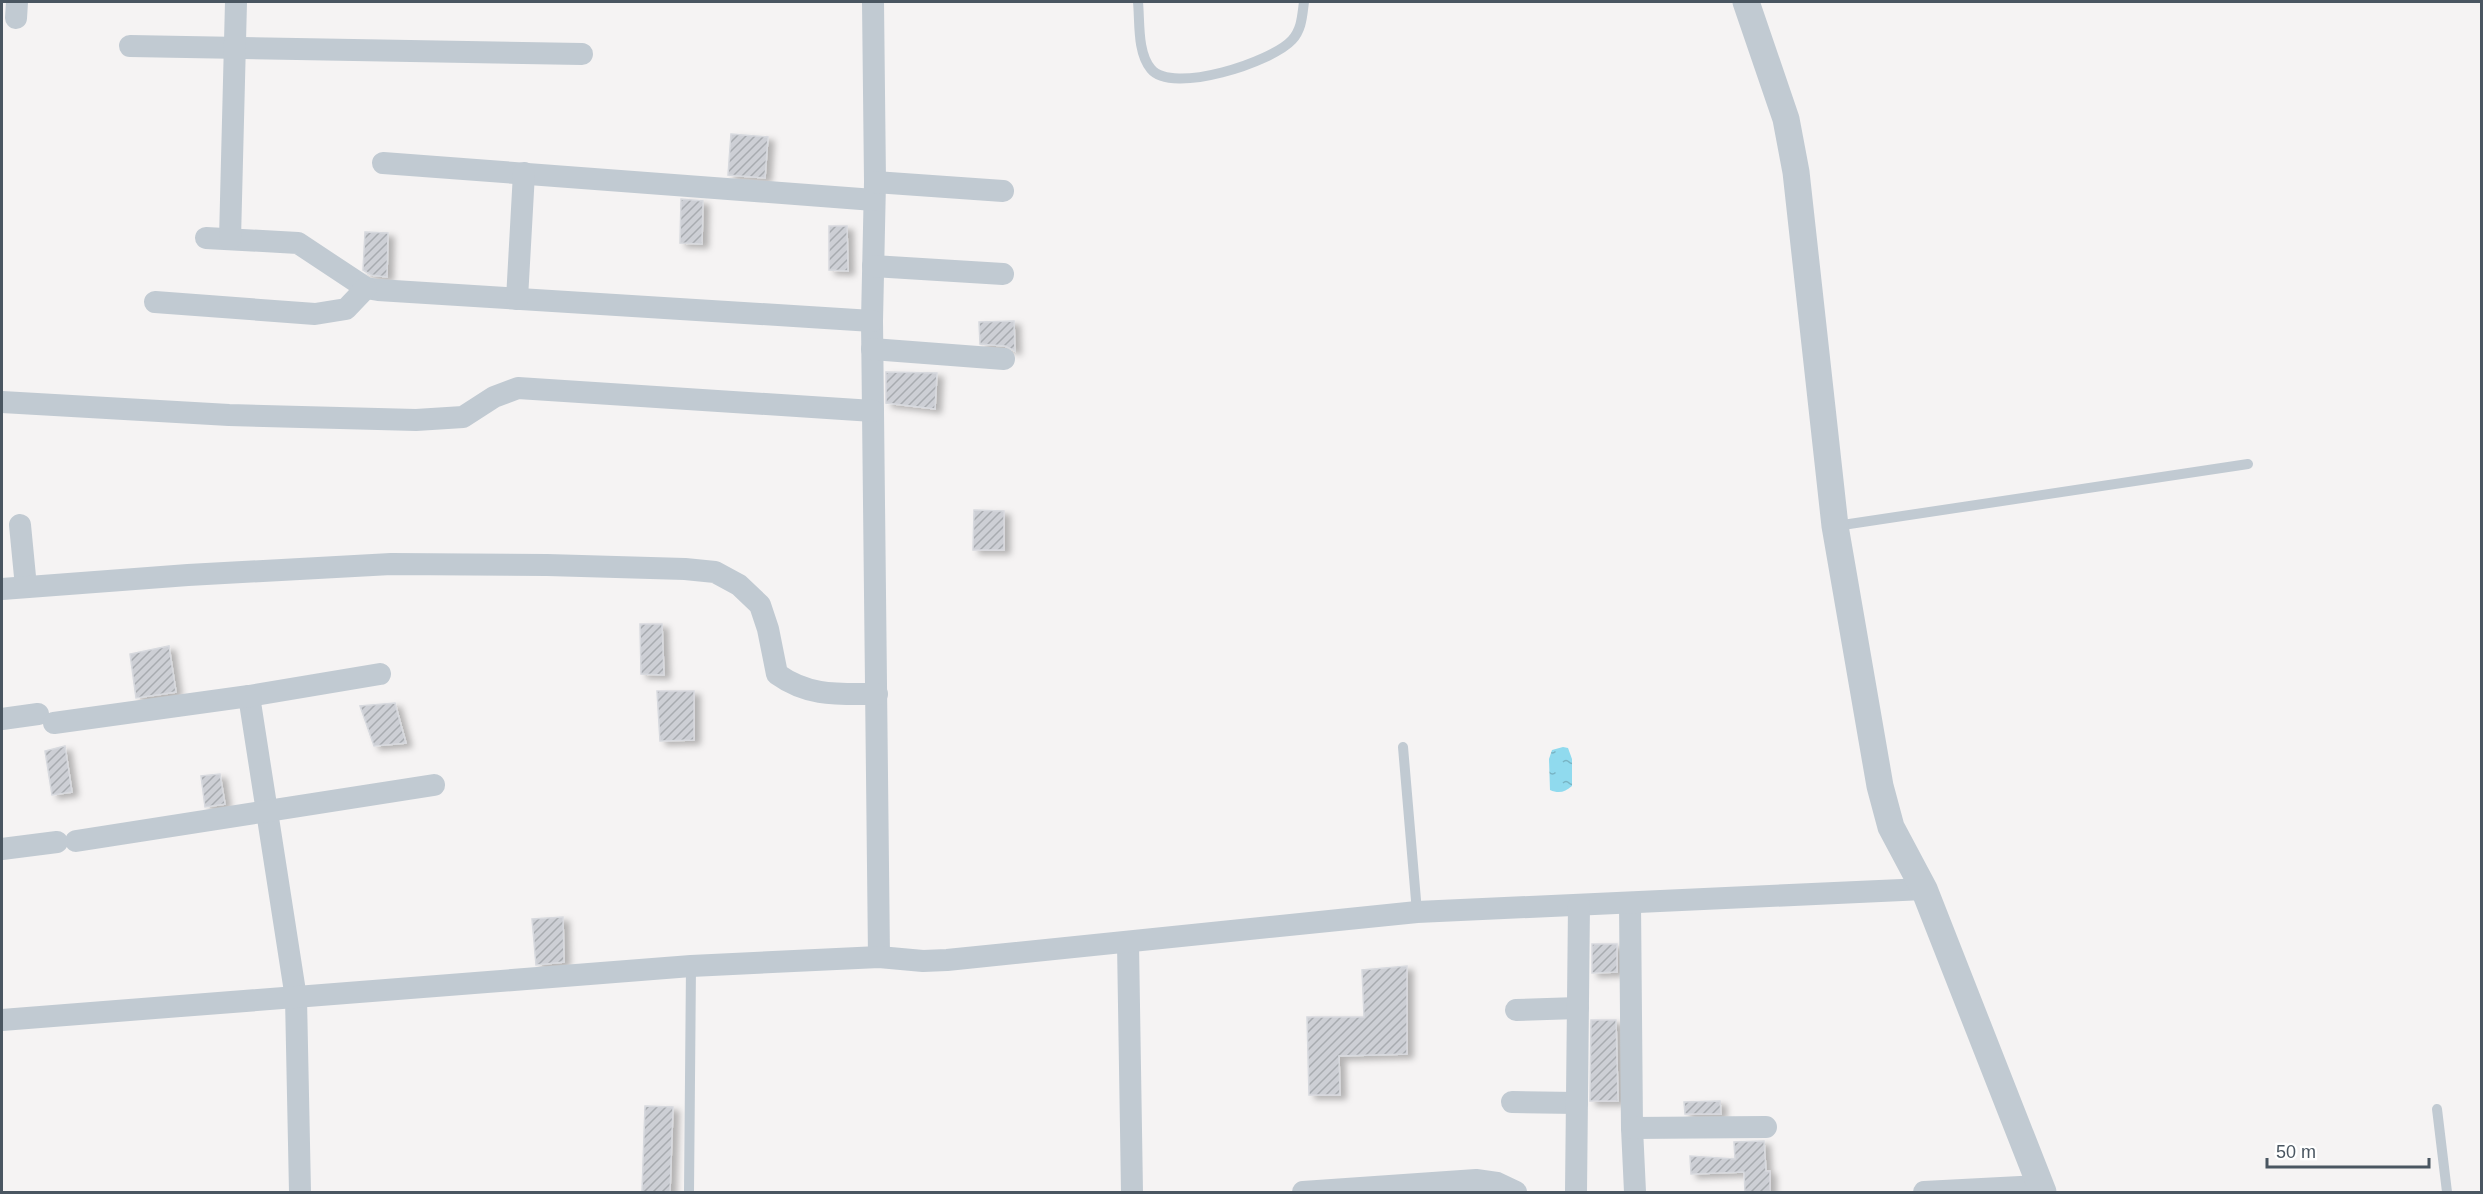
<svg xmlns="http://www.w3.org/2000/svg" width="2483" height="1194" font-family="Helvetica,sans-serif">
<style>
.water{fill:url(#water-ripples)}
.building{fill:url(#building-hatch);stroke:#d7d9de;stroke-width:1.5;filter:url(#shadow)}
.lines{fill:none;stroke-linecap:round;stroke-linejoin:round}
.service{stroke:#c1cad2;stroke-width:10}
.minor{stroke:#c1cad2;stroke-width:22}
.tertiary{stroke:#c1cad2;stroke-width:27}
</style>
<defs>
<pattern id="water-ripples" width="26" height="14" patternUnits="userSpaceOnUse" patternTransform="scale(1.5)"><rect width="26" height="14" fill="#90daee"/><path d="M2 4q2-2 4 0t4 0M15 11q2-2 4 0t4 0" fill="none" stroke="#78b4c4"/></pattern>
<pattern id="building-hatch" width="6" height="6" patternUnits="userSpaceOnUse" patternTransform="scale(1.5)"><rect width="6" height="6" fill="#cdcfd5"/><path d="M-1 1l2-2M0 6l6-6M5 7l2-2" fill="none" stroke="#a8abb0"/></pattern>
<filter id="shadow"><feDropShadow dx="6" dy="4" stdDeviation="3" flood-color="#0004"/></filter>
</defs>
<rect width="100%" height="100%" fill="#f5f3f3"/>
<path class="water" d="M1563 747 1568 748 1572 759V786C1565 792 1559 794 1550 790L1549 759 1552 750Z"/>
<g class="building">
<path d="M731 134 768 137 765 178 728 175Z"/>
<path d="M681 199 703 201 702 244 680 243Z"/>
<path d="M829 226H847L848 271 829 270Z"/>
<path d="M365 232 388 233 387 277 371 275 363 270Z"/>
<path d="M1014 321 1015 351 1005 346 980 344 979 322Z"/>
<path d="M886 372 937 373 935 409 886 403Z"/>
<path d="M974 510 1004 511V550H973Z"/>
<path d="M640 624H662L664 675 641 674Z"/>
<path d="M169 646 176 692 136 698 130 654Z"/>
<path d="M657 691H694V740L660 741Z"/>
<path d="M395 703 406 743 374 746 360 706Z"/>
<path d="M65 746 72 792 52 795 45 751Z"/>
<path d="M220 774 225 804 205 807 201 776Z"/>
<path d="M563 917 564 962 536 965 532 919Z"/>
<path d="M1592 944H1617V972L1592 973Z"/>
<path d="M1407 966V1054L1339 1056 1340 1095H1309L1307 1017H1364L1362 970Z"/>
<path d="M1591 1020H1616L1618 1101H1590Z"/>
<path d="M1720 1101 1721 1114H1685L1684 1102Z"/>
<path d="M645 1106 673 1107 670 1192H642Z"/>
<path d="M1764 1141 1766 1171H1770V1192H1745L1744 1172 1691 1174 1690 1156 1735 1159 1734 1142Z"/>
</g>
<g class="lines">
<g class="service">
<path d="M1138 2C1140 22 1137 52 1151 69 1172 95 1272 62 1292 40 1302 29 1302 16 1304 2"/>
<path d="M1836 526 2248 464"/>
<path d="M1403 747 1417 912"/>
<path d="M2437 1109 2447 1192"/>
<path d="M689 1192 691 966"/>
</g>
<g class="minor">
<path d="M873 2 875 182 872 321 879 957"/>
<path d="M16 18 17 2"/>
<path d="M130 46 582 54"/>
<path d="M383 163 874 200"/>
<path d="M875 182 1003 191"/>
<path d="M206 238 298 243 366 288 378 290 872 321"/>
<path d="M230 239 236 2"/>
<path d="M873 266 1003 274"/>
<path d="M517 299 524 173"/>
<path d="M155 302 315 314 346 309 366 288"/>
<path d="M872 349 1004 359"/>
<path d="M2 402 229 415 416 420 463 417 494 397 518 388 873 411"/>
<path d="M20 525 26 587"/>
<path d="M2 589 188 575 391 564 547 565 685 569 715 572 739 585 760 605 768 629 777 674C809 697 839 694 877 694"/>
<path d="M249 696 296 998 300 1192"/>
<path d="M2 719 38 714"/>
<path d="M54 723 249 696 380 674"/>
<path d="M76 841 434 785"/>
<path d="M2 849 57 842"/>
<path d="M1630 903 1632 1128 1635 1192"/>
<path d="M1128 943 1132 1192"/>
<path d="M1516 1010 1578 1008"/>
<path d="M2 1020 691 966 879 957 923 961 947 960 1417 912 1924 889"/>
<path d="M1512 1102 1577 1103"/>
<path d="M1632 1128 1766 1127"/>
<path d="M1303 1192 1476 1180 1497 1183 1516 1192"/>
<path d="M1576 1192 1579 905"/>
<path d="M1924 1192 2041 1186"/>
</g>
<path class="tertiary" d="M1746 2 1786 119 1796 172 1835 526 1880 786 1891 827 1924 889 2043 1192"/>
</g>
<rect width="2483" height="1194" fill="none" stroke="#4a5661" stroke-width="6"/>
<path d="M2267 1158v9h162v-9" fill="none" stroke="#4a5661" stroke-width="3"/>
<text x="2276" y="1158" font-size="18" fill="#4a5661" stroke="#ffffff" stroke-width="4.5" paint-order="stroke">50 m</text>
</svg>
